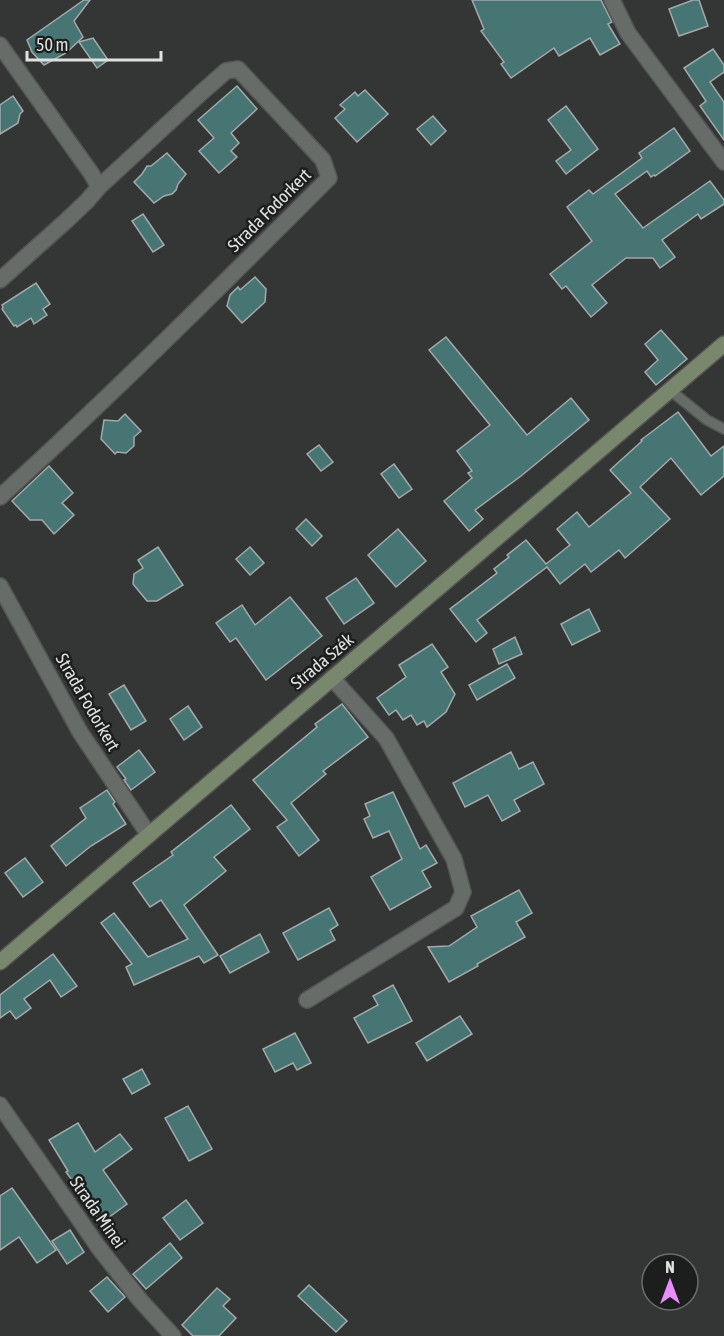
<svg xmlns="http://www.w3.org/2000/svg" width="724" height="1336" font-family="'Asap Condensed',sans-serif">
<style>
.building{fill:#477574;stroke:#a4a9a9;stroke-width:1.5}
.lines{fill:none;stroke-linecap:round;stroke-linejoin:round}
.lane-casing{stroke:#525553;stroke-width:12}
.street-casing{stroke:#525553;stroke-width:18}
.secondary-casing{stroke:#525553;stroke-width:18}
.lane{stroke:#686c69;stroke-width:9}
.street{stroke:#686c69;stroke-width:15}
.secondary{stroke:#79886d;stroke-width:15}
.labels{text-anchor:middle;dominant-baseline:central;stroke-width:5;stroke-linejoin:round;paint-order:stroke}
.street-label{font-size:18px;fill:#dfe1df;stroke:#1c1d1d}
</style>
<rect width="100%" height="100%" fill="#333635"/>
<g class="building">
<path d="M84 0H90L74 21 83 37 66 53 44 65 32 52 27 40Z"/>
<path d="M472 0H601L612 22 608 24 620 44 600 55 590 38 559 56 554 48 511 78 501 64 504 62 481 31 484 29Z"/>
<path d="M693 0H699L708 26 679 36 669 9Z"/>
<path d="M93 38 108 60 97 68 79 42Z"/>
<path d="M713 49 724 65V72L710 82 724 102V140L700 106 706 101 684 68Z"/>
<path d="M237 86 257 109 231 133 239 143 231 151 237 157 219 173 199 151 214 138 198 120Z"/>
<path d="M365 90 388 114 357 142 335 118 345 109 340 105 355 92 358 96Z"/>
<path d="M13 96 23 111 20 114 18 123 0 134V105Z"/>
<path d="M566 106 598 149 566 174 556 161 571 150 548 120Z"/>
<path d="M433 116 446 131 431 145 417 129Z"/>
<path d="M674 128 690 151 655 176 654 175 651 177 647 171 615 194 643 228 710 181 724 200V204L701 219 698 214 662 240 675 257 660 268 653 258H626L592 285 607 303 591 317 566 286 562 289 550 274 592 241 567 207 589 190 593 194 642 158 639 153Z"/>
<path d="M167 153 186 174 178 184 176 190 172 194 164 196 154 203 134 182 142 174 147 166H151Z"/>
<path d="M143 214 164 245 153 252 132 221Z"/>
<path d="M255 277 266 289 265 302 242 323 227 306 230 295 238 287 240 290Z"/>
<path d="M36 283 50 304 43 309 47 315 34 324 31 318 17 327 16 325 14 326 2 309 3 307 2 305Z"/>
<path d="M661 330 687 359 656 385 645 372 658 360 645 344Z"/>
<path d="M446 337 527 435 571 398 589 420 521 476 475 510 483 519 469 531 444 501 472 478 468 473 472 471 457 451 490 425 429 350Z"/>
<path d="M678 412 711 456 724 446V476L701 495 671 458 640 487 670 519 625 558 619 550 591 572 585 564 560 584 547 567 477 620 487 633 476 642 450 609 497 573 494 569 509 557 507 555 526 540 546 564 570 545 557 529 577 512 589 527 631 493 610 470 642 441 641 440Z"/>
<path d="M125 414 141 431 134 437V446L126 453 117 452 115 454 101 439 104 420 118 421Z"/>
<path d="M319 445 333 462 321 471 307 454Z"/>
<path d="M394 464 412 489 399 498 381 474Z"/>
<path d="M49 466 73 493 62 503 74 515 54 534 42 520H30L12 501Z"/>
<path d="M306 519 322 536 312 546 296 529Z"/>
<path d="M398 529 426 561 396 587 368 555Z"/>
<path d="M158 547 183 585 157 601H147L133 584 134 574 143 568 138 560Z"/>
<path d="M250 547 264 563 250 575 236 559Z"/>
<path d="M356 578 374 603 344 624 326 598Z"/>
<path d="M290 597 322 636 266 680 236 638 230 642 216 623 242 605 255 625Z"/>
<path d="M589 609 600 631 572 645 561 624Z"/>
<path d="M515 637 522 654 499 664 493 649Z"/>
<path d="M432 644 448 667 441 672 455 694 446 712 427 727 424 721 417 725 411 715 403 720 396 710 389 715 377 698 406 677 399 665Z"/>
<path d="M507 664 515 678 477 700 469 685Z"/>
<path d="M124 685 146 721 131 730 109 694Z"/>
<path d="M342 704 368 737 323 771 326 774 291 803 319 840 299 856 277 827 287 820 253 780 317 727 315 724Z"/>
<path d="M188 706 202 727 184 740 170 719Z"/>
<path d="M139 750 155 772 131 790 124 780 126 779 117 767Z"/>
<path d="M511 752 519 769 533 762 544 784 514 800 520 811 502 821 488 795 465 807 453 783Z"/>
<path d="M107 790 115 802 113 804 126 824 91 846 66 866 51 846 86 818 80 808Z"/>
<path d="M393 792 420 849 426 845 437 863 422 871 431 887 390 910 371 877 402 859 389 831 373 838 364 819 370 816 365 804Z"/>
<path d="M231 805 250 829 214 857 226 871 184 905 218 955 204 963 199 956 134 985 126 967 132 964 101 923 114 913 148 957 188 939 161 900 150 907 133 883 173 855 171 852Z"/>
<path d="M25 858 43 882 23 897 5 873Z"/>
<path d="M519 890 532 913 516 922 525 937 477 964 478 966 449 982 428 947 449 946 477 927 471 916Z"/>
<path d="M329 908 338 925 330 930 335 940 298 960 283 933Z"/>
<path d="M260 934 269 952 230 973 220 956Z"/>
<path d="M53 954 77 986 61 997 50 980 24 999 31 1008 16 1019 10 1011 0 1018V995Z"/>
<path d="M393 985 412 1021 368 1043 354 1018 378 1005 373 996Z"/>
<path d="M460 1016 472 1034 427 1061 416 1043Z"/>
<path d="M295 1033 311 1063 297 1070 293 1063 275 1072 263 1049Z"/>
<path d="M142 1069 150 1084 132 1094 123 1079Z"/>
<path d="M188 1106 212 1149 189 1161 165 1118Z"/>
<path d="M78 1123 95 1152 120 1134 132 1149 103 1170 127 1204 101 1223 87 1204 89 1203 66 1172 68 1171 49 1140Z"/>
<path d="M12 1188 56 1250 37 1263 19 1237 0 1250V1196Z"/>
<path d="M186 1200 203 1223 180 1240 163 1218Z"/>
<path d="M70 1230 84 1252 67 1264 52 1241Z"/>
<path d="M170 1243 182 1258 146 1289 133 1274Z"/>
<path d="M107 1277 125 1297 108 1312 90 1291Z"/>
<path d="M309 1285 347 1321 336 1332 298 1296Z"/>
<path d="M217 1288 230 1299 223 1306 236 1318 219 1336H193L182 1325Z"/>
</g>
<g class="lines">
<g class="lane-casing">
<path id="lane" d="M670 390 707 420 724 429"/>
</g>
<g class="street-casing">
<g id="street">
<path d="M612 0 628 33 724 162"/>
<path d="M0 45 91 173 99 187 87 201 66 221 0 280"/>
<path d="M0 497C113 394 221 286 329 178L323 160 238 69 226 71 201 93 99 187"/>
<path d="M0 586 80 732 149 835"/>
<path d="M307 1000 456 908 463 892 454 859 386 738 332 678"/>
<path d="M0 1105 99 1248 140 1300 173 1336"/>
</g>
</g>
<g class="secondary-casing">
<path id="secondary" d="M0 962 724 344"/>
</g>
<use href="#lane" class="lane"/>
<use href="#street" class="street"/>
<use href="#secondary" class="secondary"/>
</g>
<g class="labels">
<g class="street-label">
<text transform="translate(269 210) rotate(-45)">Strada Fodorkert</text>
<text transform="translate(322 661) rotate(-40)">Strada Szék</text>
<text transform="translate(88 702) rotate(60)">Strada Fodorkert</text>
<text transform="translate(98 1212) rotate(55)">Strada Minei</text>
</g>
</g>
<g transform="translate(670 1282)"><circle r="28" fill="#1c1d1d" stroke="#6a6b6b" stroke-width="1.5"/>
<path d="M0-4.5L10 22L0 15L-10 22Z" fill="#ea8dfc"/>
<text y="-9" font-size="16" font-weight="bold" text-anchor="middle" fill="#dfe1df">N</text>
</g>
<path d="M27 51v9h134v-9" fill="none" stroke="#dfe1df" stroke-width="3"/>
<text x="36" y="51" font-size="18" fill="#dfe1df" stroke="#1c1d1d" stroke-width="4.5" paint-order="stroke">50 m</text>
</svg>
